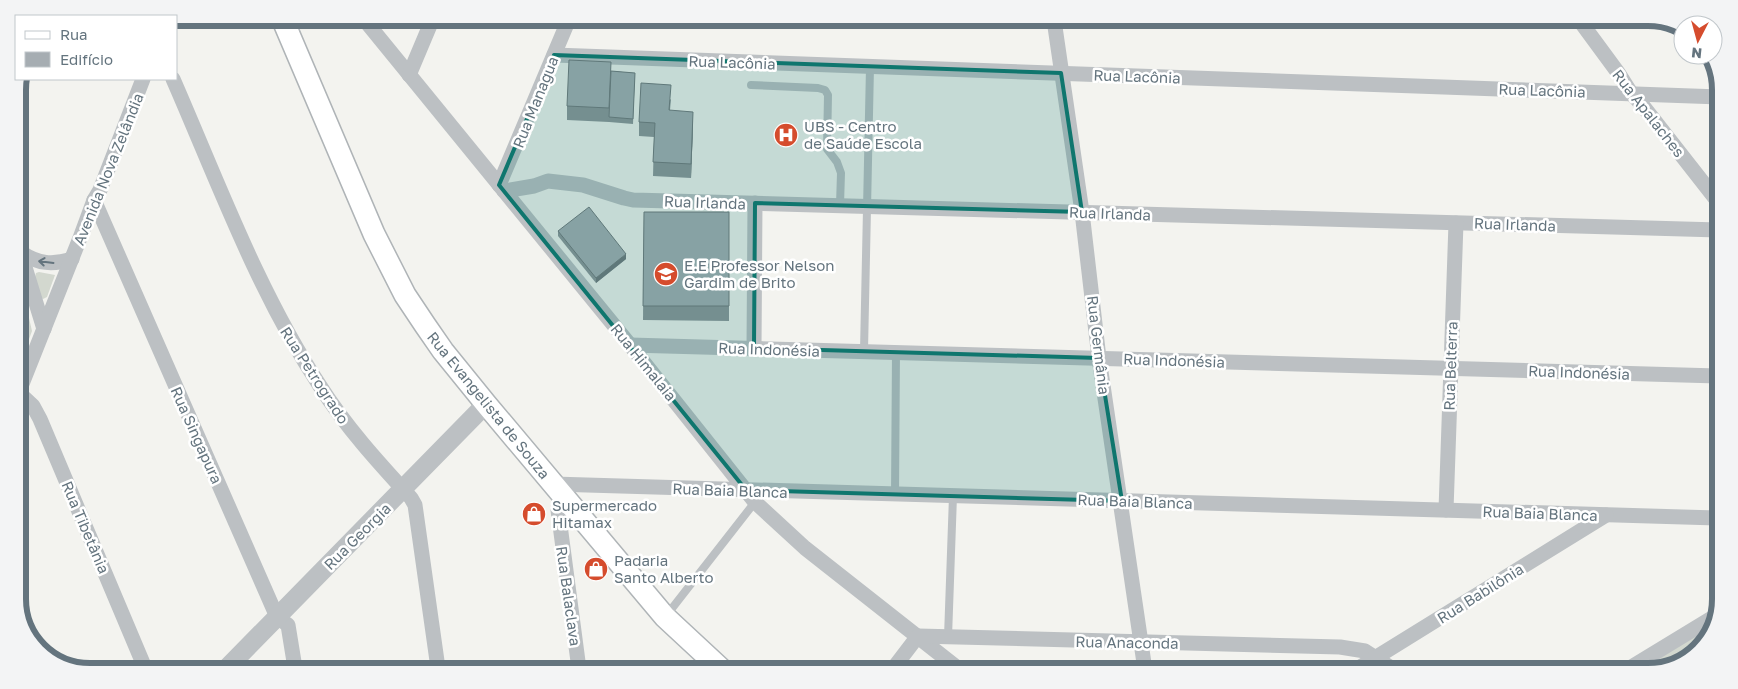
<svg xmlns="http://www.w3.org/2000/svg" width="1738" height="689" font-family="'Golos Text',sans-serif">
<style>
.green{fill:#d3d8cf}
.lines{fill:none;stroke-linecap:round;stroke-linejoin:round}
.secondary-casing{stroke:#afb4b7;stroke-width:24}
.service{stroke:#bcc0c3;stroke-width:8}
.minor{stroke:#bcc0c3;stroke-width:15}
.tertiary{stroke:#bcc0c3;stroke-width:19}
.secondary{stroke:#fff;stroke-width:21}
.wall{fill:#8f9599}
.shaded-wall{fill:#74797d}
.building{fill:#a6adb2;stroke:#74797d}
.oneway{stroke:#64747e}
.marked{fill:#0f766e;fill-opacity:0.2;stroke:#0f766e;stroke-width:4;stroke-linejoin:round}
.labels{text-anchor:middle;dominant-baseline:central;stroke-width:5;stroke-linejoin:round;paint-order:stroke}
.street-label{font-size:15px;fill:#64747e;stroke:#fff}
.poi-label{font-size:15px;fill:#64747e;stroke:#fff;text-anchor:start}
.rim{fill:none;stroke:#64747e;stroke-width:6}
</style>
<rect width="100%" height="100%" fill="#f3f3ef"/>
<g class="green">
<path d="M39 272 55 275 47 297 43 299 41 298 35 277 36 273Z"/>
<path d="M23 303 26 305 32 331 18 369C18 354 13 313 23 303Z"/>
<path d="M1709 628H1712L1689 659 1660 668 1656 663 1658 659Z"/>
</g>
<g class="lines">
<g class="secondary-casing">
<path id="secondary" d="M282 18 374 234 405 295 425 325 443 351 486 404 665 617 721 669"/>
</g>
<g class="service">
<path d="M751 85 818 88 825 90 828 95 827 149 837 162 841 173 840 205"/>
<path d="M864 351 870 67"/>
<path d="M895 495 896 352"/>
<path d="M666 616 755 502"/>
<path d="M948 637 953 496"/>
</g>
<g class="minor">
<path d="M363 18 630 345 755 502 805 548 960 670"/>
<path d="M1054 20 1082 212 1099 358 1145 670"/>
<path d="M1580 21 1619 74 1631 93 1643 106 1719 203"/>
<path d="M289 35 297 18"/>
<path d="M554 55 1720 97"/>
<path d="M409 75 433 18"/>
<path d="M173 79C218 182 258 292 320 386 346 427 378 462 411 498L415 505 438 668"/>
<path d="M499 185 569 19"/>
<path d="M504 191 534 186 548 181 583 185 624 198 633 200 1719 230"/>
<path d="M94 200 277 617 288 625 295 668"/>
<path d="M18 233 24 264 44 329"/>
<path d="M22 253C38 264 53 265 72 259"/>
<path d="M18 292 24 266"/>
<path d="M630 345 1718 376"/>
<path d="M754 348 755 203"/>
<path d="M18 392 33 406 40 419 145 668"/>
<path d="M18 394 80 238 94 200 100 190 143 79"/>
<path d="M553 484 1717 518"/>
<path d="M562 494 558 510 579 669"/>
<path d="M1446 510 1456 223"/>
<path d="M892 670 918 636 1340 647 1365 651 1396 671"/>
<path d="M1354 671 1606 515"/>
<path d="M1625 671 1717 615"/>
</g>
<path class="tertiary" d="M227 668 486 404"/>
<use href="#secondary" class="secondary"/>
</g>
<g class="wall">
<path d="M611 71 635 73 633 124 609 122 567 120V106Z"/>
<path d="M671 99 670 110 693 126 691 178 653 176 654 137 639 136V122Z"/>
<path d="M644 212H729V321L643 320Z"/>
<path d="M558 231 626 259 596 283 558 236Z"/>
</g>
<g class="shaded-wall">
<path d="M693 112V126L691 178V164Z"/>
<path d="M626 254V259L596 283V278Z"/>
</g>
<g class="building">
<path d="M569 60 611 62 609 108 567 106Z"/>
<path d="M611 71 635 73 633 119 609 117Z"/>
<path d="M641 83 671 85 669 110 693 112 691 164 653 162 655 123 639 122Z"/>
<path d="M589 207 626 254 596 278 558 231Z"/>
<path d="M644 212H729V306H643Z"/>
</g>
<defs><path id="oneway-shaft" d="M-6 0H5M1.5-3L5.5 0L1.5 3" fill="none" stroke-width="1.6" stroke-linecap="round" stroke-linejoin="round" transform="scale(1.25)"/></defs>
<use class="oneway" href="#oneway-shaft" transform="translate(46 262) rotate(-173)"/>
<path class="marked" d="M554 55 1061 73 1082 212 755 203 754 348 1099 358 1122 501 746 490 499 185Z"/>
<defs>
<g id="hospital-disc" transform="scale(1.25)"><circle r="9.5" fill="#d54c2d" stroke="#fff"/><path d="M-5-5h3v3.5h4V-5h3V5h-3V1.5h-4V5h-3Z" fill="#fff"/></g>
<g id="school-disc" transform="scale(1.25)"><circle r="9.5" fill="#d54c2d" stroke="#fff"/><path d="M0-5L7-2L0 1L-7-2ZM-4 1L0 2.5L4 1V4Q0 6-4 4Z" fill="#fff"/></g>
<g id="shop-disc" transform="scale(1.25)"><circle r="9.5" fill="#d54c2d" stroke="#fff"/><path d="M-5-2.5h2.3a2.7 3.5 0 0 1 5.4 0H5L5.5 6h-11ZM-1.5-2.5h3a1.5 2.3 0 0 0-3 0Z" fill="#fff"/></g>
</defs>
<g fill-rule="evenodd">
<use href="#hospital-disc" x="786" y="135"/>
<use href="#school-disc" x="666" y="274"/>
<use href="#shop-disc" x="534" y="514"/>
<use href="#shop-disc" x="596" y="569"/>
</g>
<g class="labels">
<g class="street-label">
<text transform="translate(732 62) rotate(2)">Rua Lacônia</text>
<text transform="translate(1137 76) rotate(2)">Rua Lacônia</text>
<text transform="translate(1542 90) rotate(2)">Rua Lacônia</text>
<text transform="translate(535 102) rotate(-68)">Rua Managua</text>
<text transform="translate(1649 113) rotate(52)">Rua Apalaches</text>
<text transform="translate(108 169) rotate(-68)">Avenida Nova Zelândia</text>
<text transform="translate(705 202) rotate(2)">Rua Irlanda</text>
<text transform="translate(1110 213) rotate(2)">Rua Irlanda</text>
<text transform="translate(1515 224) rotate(2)">Rua Irlanda</text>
<text transform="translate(1099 345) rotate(83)">Rua Germânia</text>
<text transform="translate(769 349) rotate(2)">Rua Indonésia</text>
<text transform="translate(1174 360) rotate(2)">Rua Indonésia</text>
<text transform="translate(644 362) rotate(51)">Rua Himalaia</text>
<text transform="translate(1450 366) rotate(-88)">Rua Belterra</text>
<text transform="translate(1579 372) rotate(2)">Rua Indonésia</text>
<text transform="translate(315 375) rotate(57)">Rua Petrogrado</text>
<text transform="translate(489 405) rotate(51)">Rua Evangelista de Souza</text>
<text transform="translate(197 435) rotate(66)">Rua Singapura</text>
<text transform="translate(730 490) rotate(2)">Rua Baia Blanca</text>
<text transform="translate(1135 501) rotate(2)">Rua Baia Blanca</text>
<text transform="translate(1540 513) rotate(2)">Rua Baia Blanca</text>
<text transform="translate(86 527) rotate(67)">Rua Tibetânia</text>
<text transform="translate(357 536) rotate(-45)">Rua Georgia</text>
<text transform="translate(1480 593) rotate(-32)">Rua Babilônia</text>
<text transform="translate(569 596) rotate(82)">Rua Balaclava</text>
<text transform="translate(1127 642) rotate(1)">Rua Anaconda</text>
</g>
<g class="poi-label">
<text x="804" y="126">UBS - Centro<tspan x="804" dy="17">de Saúde Escola</tspan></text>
<text x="684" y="265">E.E Professor Nelson<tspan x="684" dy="17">Gardim de Brito</tspan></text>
<text x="552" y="505">Supermercado<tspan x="552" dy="17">Hitamax</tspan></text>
<text x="614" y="560">Padaria<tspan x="614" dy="17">Santo Alberto</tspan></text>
</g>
</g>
<path d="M0 0H1738V689H0ZM90 26H1648A64 64 0 0 1 1712 90V599A64 64 0 0 1 1648 663H90A64 64 0 0 1 26 599V90A64 64 0 0 1 90 26Z" fill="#f3f4f5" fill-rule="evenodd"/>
<path class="rim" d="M90 26H1648A64 64 0 0 1 1712 90V599A64 64 0 0 1 1648 663H90A64 64 0 0 1 26 599V90A64 64 0 0 1 90 26Z"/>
<rect x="15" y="15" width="162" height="65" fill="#ffffff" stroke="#c1c7cb"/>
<rect x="25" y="31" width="25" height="8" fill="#ffffff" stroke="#c1c7cb"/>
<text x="60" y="40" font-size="15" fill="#64747e">Rua</text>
<rect x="25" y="52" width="25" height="15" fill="#a6adb2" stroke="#c1c7cb"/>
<text x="60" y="65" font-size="15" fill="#64747e">Edifício</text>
<g transform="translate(1698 40) rotate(186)"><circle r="24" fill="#ffffff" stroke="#c1c7cb"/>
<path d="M0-4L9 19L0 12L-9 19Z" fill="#d54c2d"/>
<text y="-8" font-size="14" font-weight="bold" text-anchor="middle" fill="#64747e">N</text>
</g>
</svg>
